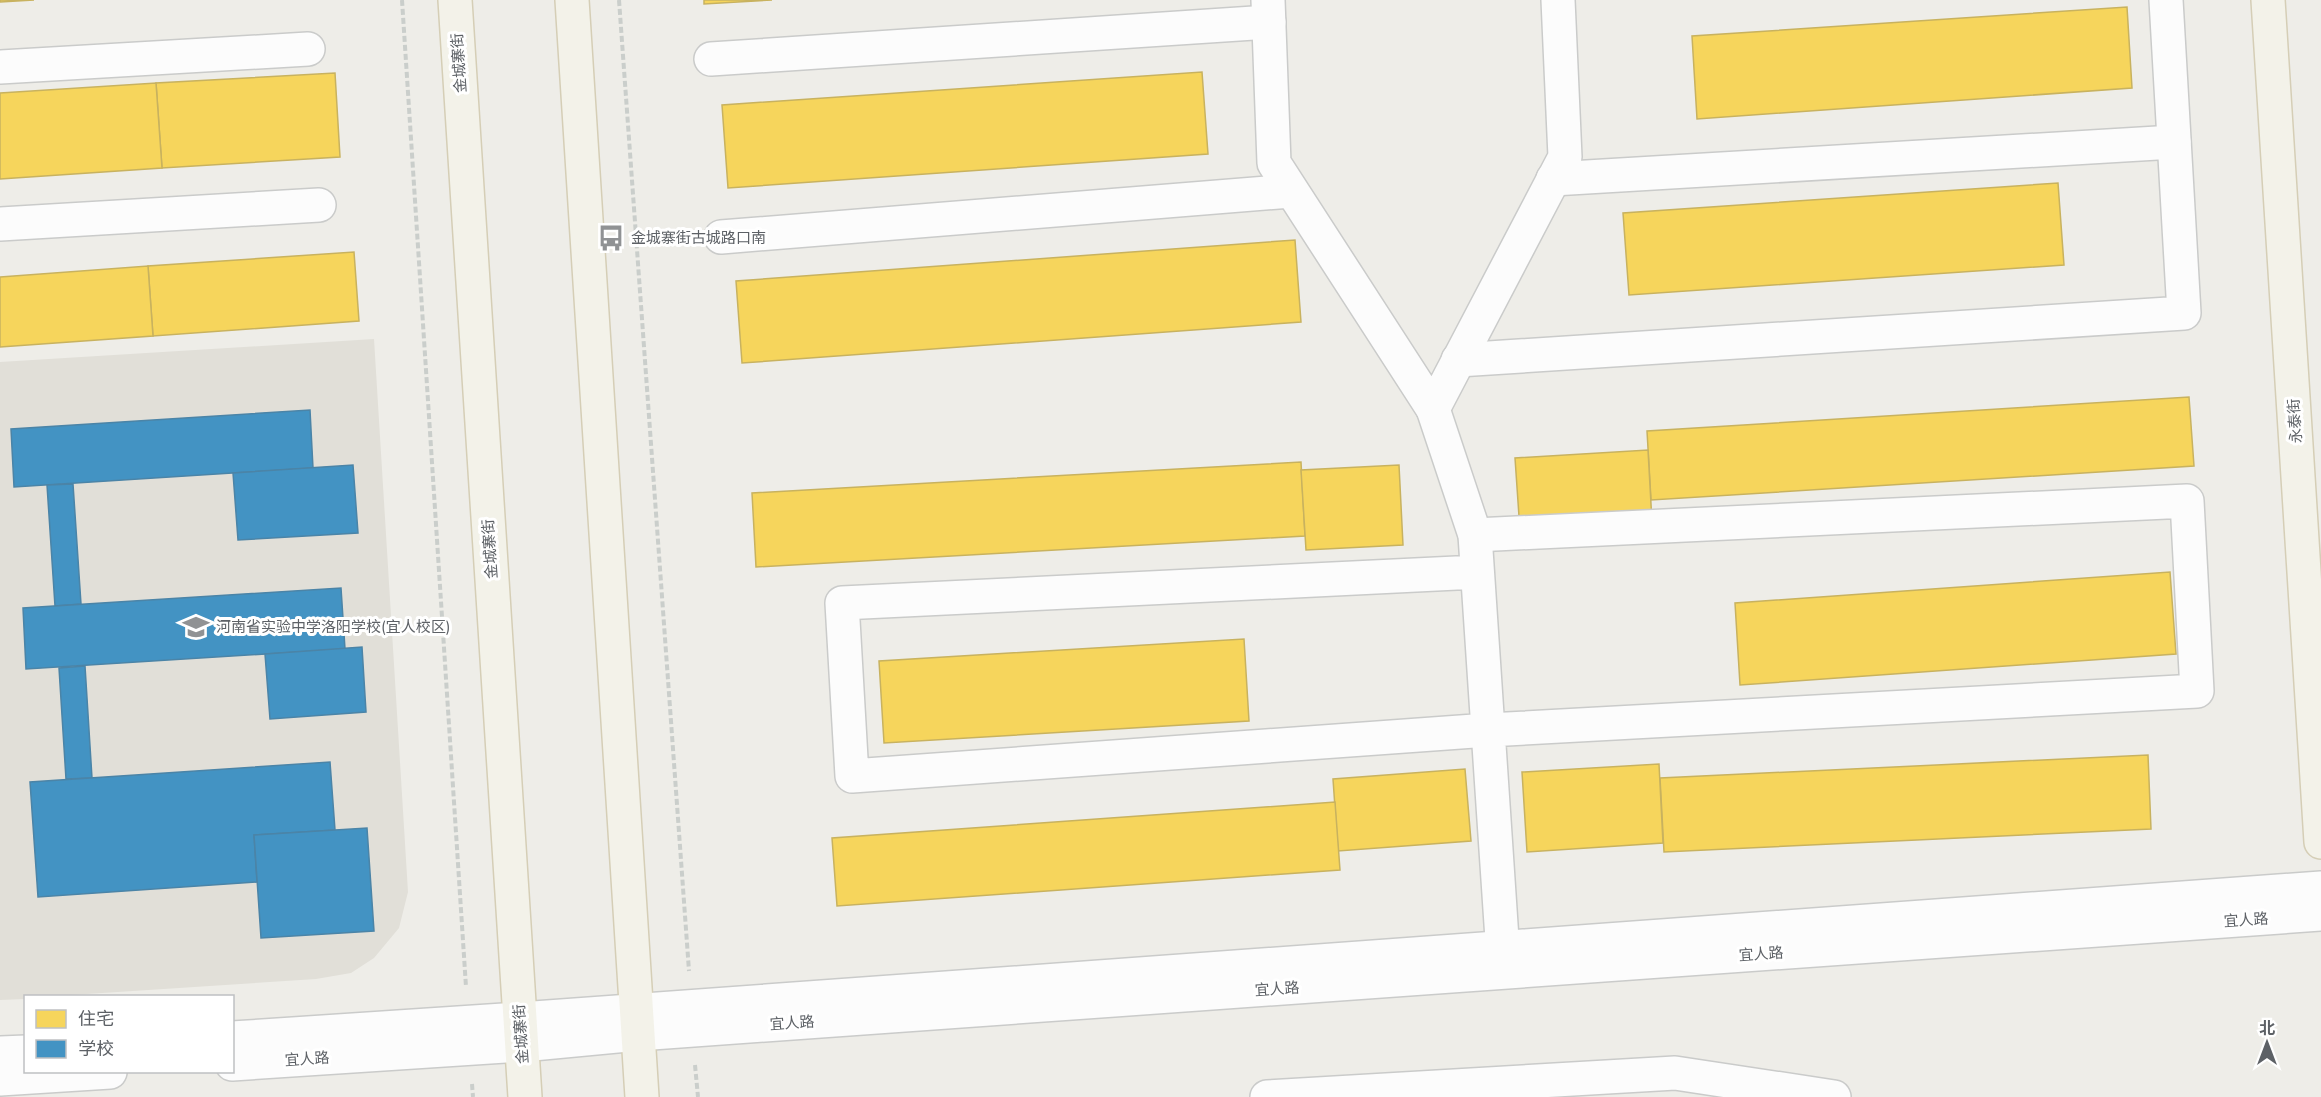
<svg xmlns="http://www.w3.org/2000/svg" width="2321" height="1097" font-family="'Nunito Sans','Noto Sans SC',sans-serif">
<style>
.education{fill:#e1dfd8}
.homes{fill:#f6d55c;stroke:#c8b25f;stroke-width:1.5}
.schools{fill:#4393c3;stroke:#4b84a7;stroke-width:1.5}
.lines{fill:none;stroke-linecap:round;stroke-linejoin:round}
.minor-casing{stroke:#cacbca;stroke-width:36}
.major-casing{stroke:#d5ceb6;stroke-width:36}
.path{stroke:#cacecb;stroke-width:4;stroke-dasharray:6 3;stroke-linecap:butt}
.minor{stroke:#fcfcfc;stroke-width:33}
.major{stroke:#f3f2e9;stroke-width:33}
.labels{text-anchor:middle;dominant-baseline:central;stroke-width:6;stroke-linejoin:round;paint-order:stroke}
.street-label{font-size:15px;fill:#5d6166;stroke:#fff}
.poi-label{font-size:15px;fill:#5d6166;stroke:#fff;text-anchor:start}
</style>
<rect width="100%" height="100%" fill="#eeede8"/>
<path class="education" d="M374 339 408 892 399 928 374 958 351 973 316 979 56 996H26L25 999 0 1000V362Z"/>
<g class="homes">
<path d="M0 0H34L0 2Z"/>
<path d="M704 0H772L704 4Z"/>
<path d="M2127 7 2132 88 1697 119 1692 36Z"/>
<path d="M1202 72 1208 154 728 188 722 105Z"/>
<path d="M335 73 340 157 162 168 156 83Z"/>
<path d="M156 83 162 168 0 179V93Z"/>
<path d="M2058 183 2064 265 1629 295 1623 213Z"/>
<path d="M1295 240 1301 322 742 363 736 281Z"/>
<path d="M354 252 359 321 153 336 148 266Z"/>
<path d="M148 266 153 336 0 347V277Z"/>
<path d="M2189 397 2194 466 1651 500 1647 431Z"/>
<path d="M1648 450 1652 522 1520 531 1515 458Z"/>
<path d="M1301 462 1305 536 756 567 752 493Z"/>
<path d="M1399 465 1403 545 1306 550 1301 470Z"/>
<path d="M2170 572 2176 654 1740 685 1735 603Z"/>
<path d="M1244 639 1249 721 884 743 879 661Z"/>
<path d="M2148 755 2151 829 1664 852 1660 778Z"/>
<path d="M1659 764 1663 843 1527 852 1522 772Z"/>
<path d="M1465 769 1471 841 1338 851 1333 779Z"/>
<path d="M1335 802 1340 870 837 906 832 838Z"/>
</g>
<g class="schools">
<path d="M310 410 313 468 14 487 11 429Z"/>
<path d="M353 465 358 533 238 540 233 473Z"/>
<path d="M73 484 81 604 55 606 47 485Z"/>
<path d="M341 588 345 649 26 669 23 608Z"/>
<path d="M362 647 366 712 270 719 265 654Z"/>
<path d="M85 666 92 778 66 779 59 668Z"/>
<path d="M330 762 335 830 254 835 257 882 38 897 30 782Z"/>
<path d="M367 828 374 931 261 938 254 835Z"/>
</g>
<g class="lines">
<g class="minor-casing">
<g id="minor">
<path d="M1268 0 1274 163 1433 409 1565 157 1558 0"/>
<path d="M711 59 1269 22"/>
<path d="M0 67 308 49"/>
<path d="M1553 179 2174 142"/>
<path d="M0 224 319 205"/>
<path d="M721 237 1291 191"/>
<path d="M1458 360 2184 313 2166 0"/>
<path d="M1433 409 1475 535 1488 730 852 776 842 603 1477 572"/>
<path d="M1475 535 2187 501 2197 691 1488 730 1504 969"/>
<path d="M232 1038 520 1019 2321 888"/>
<path d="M0 1053 26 1052"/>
<path d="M232 1064 522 1045 638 1034 2321 914"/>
<path d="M0 1079 110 1072"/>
<path d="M1267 1097 1675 1073 1834 1097"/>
</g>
</g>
<g class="major-casing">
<g id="major">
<path d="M455 0 525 1097"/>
<path d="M572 0 642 1097"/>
<path d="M2268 0 2321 842"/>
</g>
</g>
<g class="path">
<path d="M402 0 466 987"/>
<path d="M619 0 689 971"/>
<path d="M695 1065 698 1097"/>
<path d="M472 1084 473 1097"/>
</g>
<use href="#minor" class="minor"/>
<use href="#major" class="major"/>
</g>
<defs>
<g id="bus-bare" transform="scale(2.07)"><path d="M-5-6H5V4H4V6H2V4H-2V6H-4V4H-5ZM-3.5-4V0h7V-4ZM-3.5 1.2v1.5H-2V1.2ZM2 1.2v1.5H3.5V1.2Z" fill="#909294" stroke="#fff" stroke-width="2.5" paint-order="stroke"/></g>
<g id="school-bare" transform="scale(2.07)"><path d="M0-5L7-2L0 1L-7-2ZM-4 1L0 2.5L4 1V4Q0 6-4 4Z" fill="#909294" stroke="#fff" stroke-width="2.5" paint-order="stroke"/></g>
</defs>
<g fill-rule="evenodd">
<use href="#bus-bare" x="611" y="238"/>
<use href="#school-bare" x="196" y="627"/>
</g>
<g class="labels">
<g class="street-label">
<text transform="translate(459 63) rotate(-94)">金城寨街</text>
<text transform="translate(2295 421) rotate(-94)">永泰街</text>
<text transform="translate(490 549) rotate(-94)">金城寨街</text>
<text transform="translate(2246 920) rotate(-4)">宜人路</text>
<text transform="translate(1761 954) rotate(-4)">宜人路</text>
<text transform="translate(1277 989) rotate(-4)">宜人路</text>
<text transform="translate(792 1023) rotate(-4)">宜人路</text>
<text transform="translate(521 1034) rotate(-94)">金城寨街</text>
<text transform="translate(307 1059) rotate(-4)">宜人路</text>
</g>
<g class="poi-label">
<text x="631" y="238">金城寨街古城路口南</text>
<text x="216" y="627">河南省实验中学洛阳学校(宜人校区)</text>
</g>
</g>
<rect x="24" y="995" width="210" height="78" fill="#ffffff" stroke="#bec0c2" stroke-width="1.5"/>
<rect x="36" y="1010" width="30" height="18" fill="#f6d55c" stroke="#bec0c2" stroke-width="1.5"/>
<text x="78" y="1025" font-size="18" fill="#5d6166">住宅</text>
<rect x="36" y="1040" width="30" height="18" fill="#4393c3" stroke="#bec0c2" stroke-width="1.5"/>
<text x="78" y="1055" font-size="18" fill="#5d6166">学校</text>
<g transform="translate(2267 1043)" stroke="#ffffff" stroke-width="4.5" paint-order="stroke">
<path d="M0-4.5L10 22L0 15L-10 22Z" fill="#5d6166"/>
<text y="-9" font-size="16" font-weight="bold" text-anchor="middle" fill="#5d6166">北</text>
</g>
</svg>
